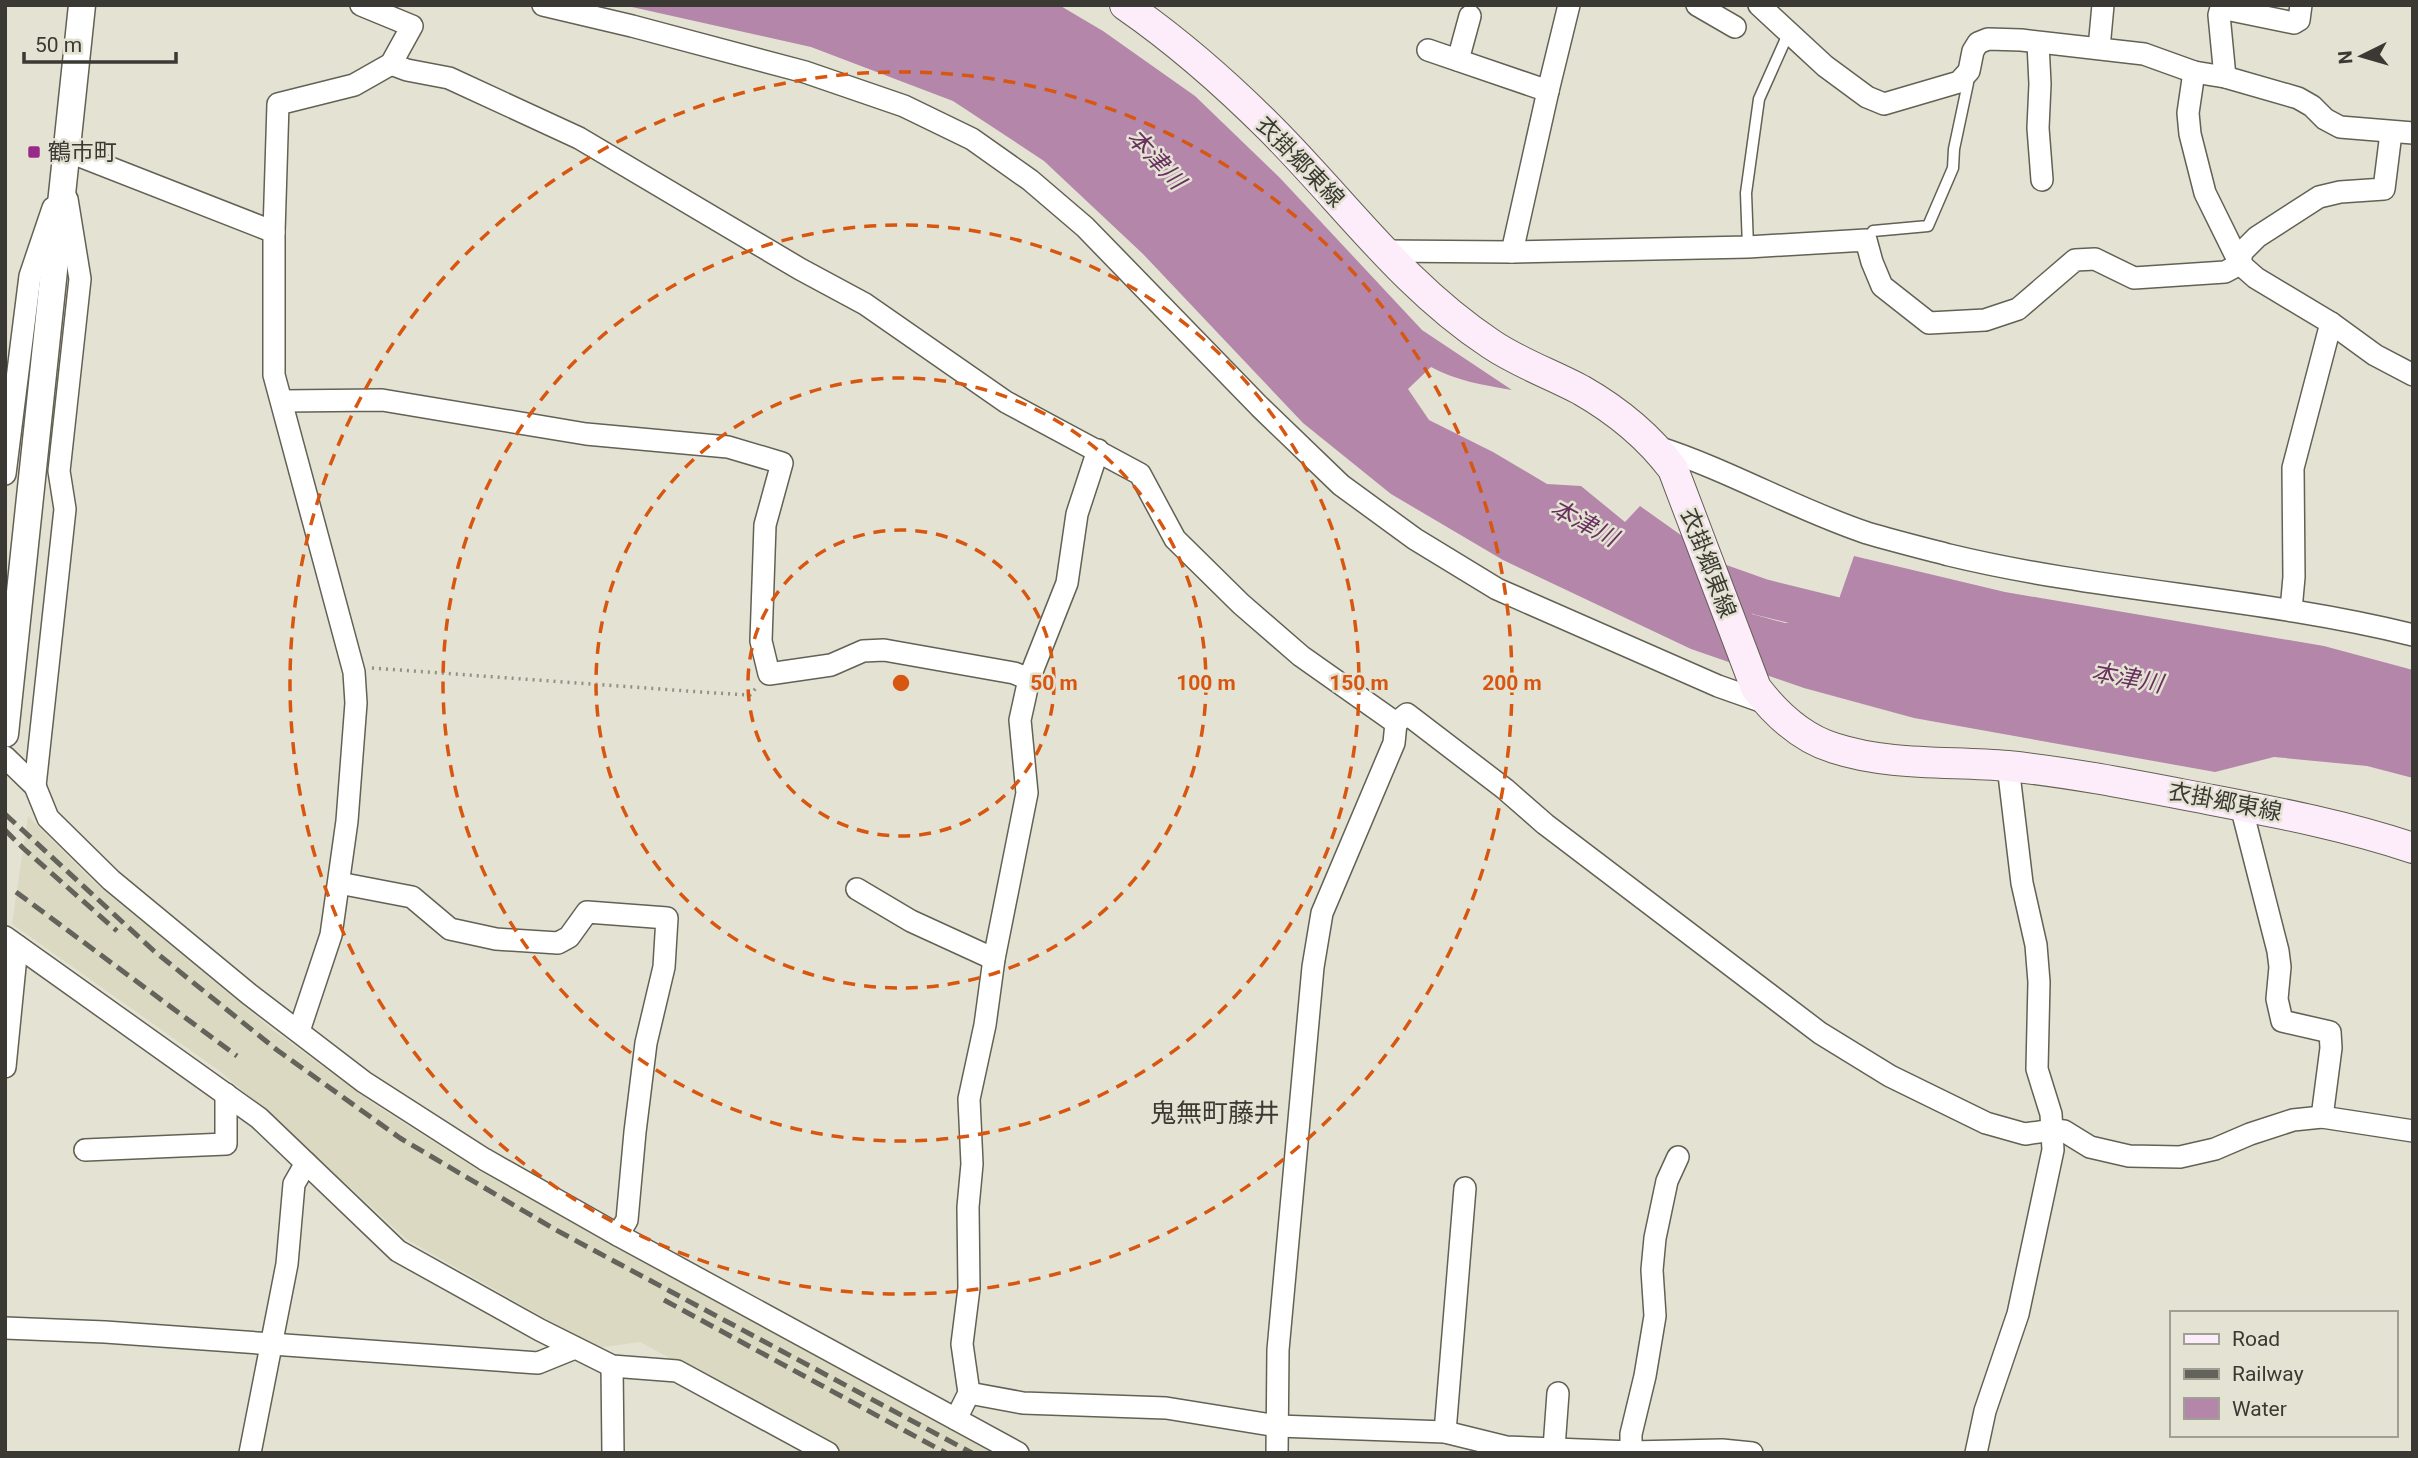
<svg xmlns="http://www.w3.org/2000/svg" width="2418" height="1458" font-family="Roboto,'Noto Sans JP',sans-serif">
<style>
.built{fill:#dbd9c2}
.water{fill:#b486aa}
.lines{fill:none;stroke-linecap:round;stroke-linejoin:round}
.river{stroke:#b486aa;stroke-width:37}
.service-casing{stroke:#626153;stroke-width:13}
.minor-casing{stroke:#626153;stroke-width:24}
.tertiary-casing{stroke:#626153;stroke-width:29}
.secondary-casing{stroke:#626153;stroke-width:32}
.path{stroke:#919085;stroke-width:3.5;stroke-dasharray:2 5;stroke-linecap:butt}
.service{stroke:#fff;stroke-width:10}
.minor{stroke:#fff;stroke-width:21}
.tertiary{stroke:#fff;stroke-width:26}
.secondary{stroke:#fdedfa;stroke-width:30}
.rail{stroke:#64635b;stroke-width:5;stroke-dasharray:14 7;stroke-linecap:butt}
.ring{fill:none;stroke:#d75610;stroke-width:3.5;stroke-dasharray:12 9}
.poi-dot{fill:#992a8a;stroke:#e4e3d3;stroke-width:2.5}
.labels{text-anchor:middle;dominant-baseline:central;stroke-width:5;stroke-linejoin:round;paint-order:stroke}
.poi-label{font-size:23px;fill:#3a3933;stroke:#e4e3d3;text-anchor:start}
.street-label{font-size:23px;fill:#3a3933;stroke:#e4e3d3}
.water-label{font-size:24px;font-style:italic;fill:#6a3060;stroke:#e4e3d3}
.quarter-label{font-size:26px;fill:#3a3933;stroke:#e4e3d3}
.centre{fill:#d75610;stroke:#e4e3d3;stroke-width:3.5}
.ring-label{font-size:21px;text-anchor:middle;font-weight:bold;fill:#d75610;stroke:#e4e3d3;stroke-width:5;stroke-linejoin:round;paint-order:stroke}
</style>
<rect width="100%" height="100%" fill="#e4e3d3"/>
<path class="built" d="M28 816 94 882 273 1030 374 1104 481 1172 994 1453H844L640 1342 597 1348 406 1239 304 1145 221 1072 12 924Z"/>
<path class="water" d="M623 5H1059L1103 31 1195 96 1280 178 1422 330 1512 390C1484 385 1456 381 1431 367L1408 389 1429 420 1493 452 1547 484 1581 486 1625 522 1640 506 1744 580 1752 614 1785 623 1825 620 1839 599 1854 556 2005 592 2324 646 2413 670V778L2367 766 2274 757 2215 772 1914 718 1804 688 1691 649 1503 560 1391 494 1303 423 1143 254 1044 161 953 101 811 47Z"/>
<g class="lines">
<path class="river" d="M1702 576 1761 597 1878 626"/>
<g class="service-casing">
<g id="service">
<path d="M1866 240 1873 231 1928 226 1953 168 1954 149 1968 83 1965 77"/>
<path d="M1748 247 1746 193 1759 99 1788 34"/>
</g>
</g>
<g class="minor-casing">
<g id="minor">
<path d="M543 5 632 26 805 72 904 106 972 139 1030 180 1085 227 1260 407 1341 485 1415 539 1497 589 1718 686 1769 704"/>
<path d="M1697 5 1735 27"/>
<path d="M1759 5 1825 66 1867 97 1884 104 1959 82 1969 71 1973 51 1978 43 1988 39 2021 40 2144 54 2194 72 2225 77 2298 98 2312 106 2325 119 2340 127 2413 133"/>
<path d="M2038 43 2040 84 2038 128 2042 180"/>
<path d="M2099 48 2103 5"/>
<path d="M1428 50 1548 91"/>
<path d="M1458 60 1470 16"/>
<path d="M391 64 407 70 449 78 579 138 800 269 865 304 1006 402 1140 474 1175 539 1241 604 1301 656 1396 723 1394 743 1322 913 1313 967 1278 1350 1277 1453"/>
<path d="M2194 72 2188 113 2190 134 2205 193 2240 264 2256 278 2331 323 2375 355 2413 375"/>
<path d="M2225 77 2219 15 2221 8 2294 23 2299 20 2301 5"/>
<path d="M67 151 274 232"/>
<path d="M1381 251 1512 252 1748 247 1866 240 1872 262 1882 286 1929 323 1985 320 2018 309 2075 260 2095 259 2134 278 2225 272 2240 264 2242 252 2257 237 2319 197 2340 192 2384 189 2391 133"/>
<path d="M1512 252 1548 91 1569 5"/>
<path d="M282 401 382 400 586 434 728 447 782 463 765 525 761 641 769 674 831 665 863 651 884 650 1014 673 1029 679"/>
<path d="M1657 447C1729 470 1795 509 1867 533 1894 541 1922 548 1949 555 2102 592 2260 597 2413 635"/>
<path d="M5 474 30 276 53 208"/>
<path d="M2291 610 2294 577 2293 468 2331 323"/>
<path d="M1396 723 1407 714 1505 789 1545 824 1820 1033 1890 1076 1986 1123 2025 1134 2053 1130 2064 1131 2090 1147 2129 1156 2180 1157 2215 1149 2250 1134 2293 1120 2322 1117 2413 1131"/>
<path d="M5 757 35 786 48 818 111 880 249 994 364 1082 484 1159 618 1235 1018 1453"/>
<path d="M35 786 65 509 59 471 80 279 67 199"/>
<path d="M2241 806 2278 951 2280 967 2277 999 2282 1021 2330 1032 2331 1048 2322 1117"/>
<path d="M339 883 412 897 450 929 496 939 558 943 569 937 587 912 667 918 664 967 646 1043 635 1132 627 1220 618 1235"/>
<path d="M857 889 911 921 994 959"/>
<path d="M5 937 259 1118 398 1251 540 1330 612 1366 677 1371 828 1453"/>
<path d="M299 1031 331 935 347 821 356 703 354 672 274 375V232L278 104 354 85 391 64 412 26 361 5"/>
<path d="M5 1067 17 946"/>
<path d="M85 1150 226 1144V1094"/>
<path d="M5 1328 105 1332 538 1363 575 1348"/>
<path d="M612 1366 613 1453"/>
<path d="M969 1393 1023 1403 1166 1408 1278 1426 1445 1432 1506 1447 1631 1452 1722 1450 1752 1453"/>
<path d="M956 1419 969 1393 962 1344 969 1288 968 1207 972 1164 969 1099 985 1025 994 959 1027 793 1020 720 1029 679 1067 583 1077 514 1098 450"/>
<path d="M1445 1432 1465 1188"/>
<path d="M1554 1448 1558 1393"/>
<path d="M1631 1452V1434L1645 1376 1655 1316 1652 1270 1655 1238 1667 1181 1678 1157"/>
<path d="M250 1453 287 1264 294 1184 306 1163"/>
<path d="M1976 1453 1985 1411 2018 1314 2053 1150 2051 1114 2037 1069 2039 982 2036 945 2022 883 2008 766"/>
</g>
</g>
<g class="tertiary-casing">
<path id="tertiary" d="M5 734 82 5"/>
</g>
<g class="secondary-casing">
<path id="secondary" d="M1125 5C1177 41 1226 84 1271 129 1344 202 1403 286 1491 344 1519 363 1551 374 1581 390 1616 410 1649 437 1673 469L1756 688C1776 714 1801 738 1834 748 1889 766 1950 761 2008 766 2076 773 2144 787 2212 800 2280 813 2347 826 2413 848"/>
</g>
<path class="path" d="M372 668 715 693 750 695 756 688"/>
<use href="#service" class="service"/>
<use href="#minor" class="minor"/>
<use href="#tertiary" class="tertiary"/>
<use href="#secondary" class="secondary"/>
<g class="rail">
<path d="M5 814 154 951 277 1050 400 1138 556 1230 972 1453"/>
<path d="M5 830 23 848 117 931"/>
<path d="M16 892 237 1056"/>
<path d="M664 1300 946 1453"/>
</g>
</g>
<g class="ring">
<circle cx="901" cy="683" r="153"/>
<circle cx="901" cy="683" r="305"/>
<circle cx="901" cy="683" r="458"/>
<circle cx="901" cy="683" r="611"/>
</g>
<rect class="poi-dot" x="27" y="145" width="14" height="14" rx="3.5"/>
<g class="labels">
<g class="poi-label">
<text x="48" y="152">鶴市町</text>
</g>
<g class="street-label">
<text transform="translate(1300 162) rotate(46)">衣掛郷東線</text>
<text transform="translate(1708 563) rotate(69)">衣掛郷東線</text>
<text transform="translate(2225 802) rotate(11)">衣掛郷東線</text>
</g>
<g class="water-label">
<text transform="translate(1156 159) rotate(47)">本津川</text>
<text transform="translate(1584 523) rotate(28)">本津川</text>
<text transform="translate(2127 678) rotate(10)">本津川</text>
</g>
<g class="quarter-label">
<text x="1215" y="1113">鬼無町藤井</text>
</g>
</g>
<circle cx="901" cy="683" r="10" class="centre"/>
<g class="ring-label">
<text x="1054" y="690">50 m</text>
<text x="1206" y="690">100 m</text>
<text x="1359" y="690">150 m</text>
<text x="1512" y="690">200 m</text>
</g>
<rect width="2418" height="1458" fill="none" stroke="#3a3933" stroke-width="14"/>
<rect x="2170" y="1311" width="228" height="126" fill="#e4e3d3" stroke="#a09f93" stroke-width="2"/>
<rect x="2184" y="1334" width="35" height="10" fill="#fdedfa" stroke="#a09f93" stroke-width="2"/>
<text x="2232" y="1346" font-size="21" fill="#3a3933">Road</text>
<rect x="2184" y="1369" width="35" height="10" fill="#64635b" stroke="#a09f93" stroke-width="2"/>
<text x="2232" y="1381" font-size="21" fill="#3a3933">Railway</text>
<rect x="2184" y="1398" width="35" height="21" fill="#b486aa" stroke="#a09f93" stroke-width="2"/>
<text x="2232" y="1416" font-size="21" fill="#3a3933">Water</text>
<g transform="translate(2362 56) rotate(265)" stroke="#e4e3d3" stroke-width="5" paint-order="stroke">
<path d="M0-5L12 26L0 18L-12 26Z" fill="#3a3933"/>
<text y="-10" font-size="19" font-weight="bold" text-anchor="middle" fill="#3a3933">N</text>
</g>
<path d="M24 52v10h152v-10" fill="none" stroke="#3a3933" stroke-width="3.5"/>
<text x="35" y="52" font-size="21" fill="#3a3933" stroke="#e4e3d3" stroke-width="5" paint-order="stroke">50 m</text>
</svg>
